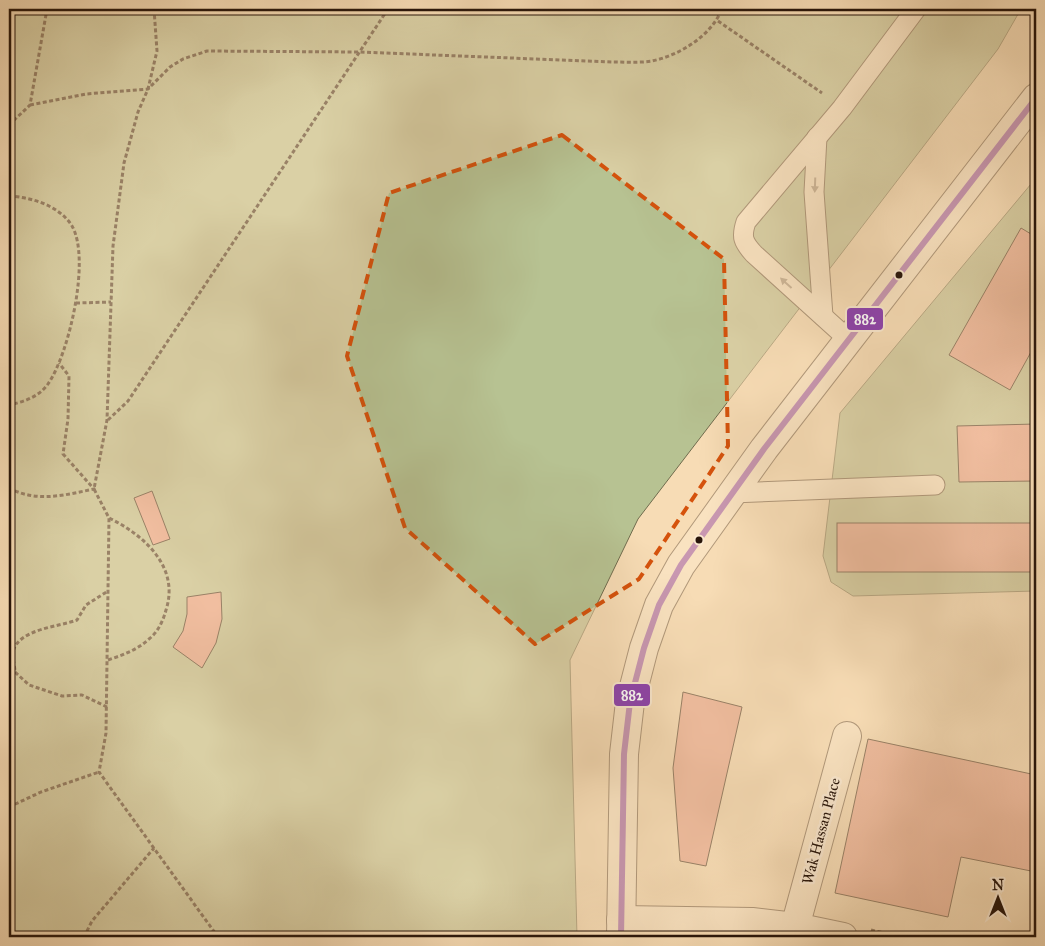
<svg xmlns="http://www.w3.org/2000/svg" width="1045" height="946" font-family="'IM FELL Great Primer',serif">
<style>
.green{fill:#b7c292;stroke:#706c4e}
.building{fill:#ea9b8a;stroke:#28150a}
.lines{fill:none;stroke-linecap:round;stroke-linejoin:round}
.service-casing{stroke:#5c4735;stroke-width:21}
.minor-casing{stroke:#5c4735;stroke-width:30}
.tertiary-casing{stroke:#5c4735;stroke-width:30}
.path{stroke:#28150a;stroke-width:3;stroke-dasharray:4 2.5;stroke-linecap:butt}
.service{stroke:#fae8cf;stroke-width:19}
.minor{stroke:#fae8cf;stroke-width:28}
.tertiary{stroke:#fae8cf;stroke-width:28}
.bus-1-casing{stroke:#fae8cf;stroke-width:10}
.bus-1{stroke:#8e44ad;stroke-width:6}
.oneway{fill:#9c8976}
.marked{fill:none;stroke:#d5520c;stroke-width:4;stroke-dasharray:10 6;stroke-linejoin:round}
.bus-dot{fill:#28150a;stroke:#fae8cf;stroke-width:2}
.labels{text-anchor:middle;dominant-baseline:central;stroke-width:5;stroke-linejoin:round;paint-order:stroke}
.street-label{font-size:15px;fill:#28150a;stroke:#fae8cf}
.line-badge{stroke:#fae8cf;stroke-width:2}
.badge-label{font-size:14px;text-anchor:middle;font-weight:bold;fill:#fff}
</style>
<rect width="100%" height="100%" fill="#f7dcb5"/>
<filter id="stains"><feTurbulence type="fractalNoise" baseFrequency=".004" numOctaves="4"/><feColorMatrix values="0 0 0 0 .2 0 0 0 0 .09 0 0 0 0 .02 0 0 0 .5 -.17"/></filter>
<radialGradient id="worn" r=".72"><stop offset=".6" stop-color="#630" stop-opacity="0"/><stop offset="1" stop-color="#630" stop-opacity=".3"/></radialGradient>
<g class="green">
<path d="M9 9H1021L998 49 638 519 570 660 577 937H9Z"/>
<path d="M1036 178V591L853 596 831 582 823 556 840 413Z"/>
</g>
<g class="building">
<path d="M1021 228 1036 237V343L1010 390 949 355Z"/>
<path d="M1036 424V481L959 482 957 426Z"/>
<path d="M152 491 170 539 153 545 134 498Z"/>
<rect x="837" y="523" width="199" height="49"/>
<path d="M221 592 222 619 216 643 202 668 173 647 183 631 187 614V597Z"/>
<path d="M683 692 742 707 706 866 680 861 673 768Z"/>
<path d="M868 739 1036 775V872L961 857 948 917 835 893Z"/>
</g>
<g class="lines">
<g class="service-casing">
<g id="service">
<path d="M817 137 814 192 823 316"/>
<path d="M849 340 754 254C743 242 741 237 746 222L842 108 916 9"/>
<path d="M732 493 935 485"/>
</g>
</g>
<g class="minor-casing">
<g id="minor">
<path d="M621 920 752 922 795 927 843 937"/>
<path d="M795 927 847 736"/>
</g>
</g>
<g class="tertiary-casing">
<path id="tertiary" d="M621 937 624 754 630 702 644 648 659 605 681 565 764 449 1036 98"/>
</g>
<g class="path">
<path d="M154 9 157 51 148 89 138 112 124 163 113 246 107 420 94 489 109 518 106 733 99 772 218 937"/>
<path d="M718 21 822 93"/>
<path d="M30 105 86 94 148 89 170 67 183 59 207 51 359 52 612 62C625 62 639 63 652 61 680 55 711 36 722 9"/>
<path d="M9 125 30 105 47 9"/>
<path d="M9 196C31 197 60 206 72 226 91 259 69 354 48 384 39 397 23 402 9 405"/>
<path d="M76 303 111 302"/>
<path d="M108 420 128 401 388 9"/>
<path d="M9 488C37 503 65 495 94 489L63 454 68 419 69 376 59 363"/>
<path d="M108 660C123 655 137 650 149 639 158 632 163 621 166 610 180 567 144 535 109 518"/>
<path d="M107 707 82 695 62 696 29 685 15 672C15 666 12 657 13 652 18 629 58 627 77 620L86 605 108 591"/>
<path d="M9 807 41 792 99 772"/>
<path d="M871 930 902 937"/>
<path d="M84 937 92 921 154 848"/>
</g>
<use href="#service" class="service"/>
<use href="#minor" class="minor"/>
<use href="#tertiary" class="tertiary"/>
<g class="bus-1-casing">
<path id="bus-1" d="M621 937 624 754 630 702 644 648 659 605 681 565 764 449 1036 98"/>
</g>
<use href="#bus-1" class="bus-1"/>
</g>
<defs><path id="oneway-solid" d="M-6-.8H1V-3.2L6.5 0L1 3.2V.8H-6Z" transform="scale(1.25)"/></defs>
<g class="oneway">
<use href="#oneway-solid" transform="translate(815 185) rotate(92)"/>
<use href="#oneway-solid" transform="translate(786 283) rotate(-138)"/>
</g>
<path d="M0 0H1045V946H0ZM562 135 724 259 728 446 639 579 535 644 405 528 347 356 389 193Z" fill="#f7dcb5" fill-opacity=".55" fill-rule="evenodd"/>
<path class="marked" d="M562 135 724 259 728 446 639 579 535 644 405 528 347 356 389 193Z"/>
<g class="bus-dot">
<circle cx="899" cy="275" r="4.5"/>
<circle cx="699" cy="540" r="4.5"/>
</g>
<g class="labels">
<g class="street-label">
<text transform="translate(821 831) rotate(-75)">Wak Hassan Place</text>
</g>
</g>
<g class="line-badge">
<rect x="846" y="307" width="38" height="24" rx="5" fill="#8e44ad"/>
<rect x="613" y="683" width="38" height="24" rx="5" fill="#8e44ad"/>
</g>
<g class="badge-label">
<text x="865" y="324">882</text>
<text x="632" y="700">882</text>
</g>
<rect width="1045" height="946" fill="none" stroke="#f7dcb5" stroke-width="30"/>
<rect x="10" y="10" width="1025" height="926" fill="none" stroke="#28150a" stroke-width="2.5"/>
<rect x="15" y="15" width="1015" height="916" fill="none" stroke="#28150a"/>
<g transform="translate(998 898)" stroke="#fae8cf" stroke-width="4" paint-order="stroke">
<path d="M0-4L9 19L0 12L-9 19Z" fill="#28150a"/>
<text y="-8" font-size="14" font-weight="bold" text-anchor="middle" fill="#28150a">N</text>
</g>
<rect width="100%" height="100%" filter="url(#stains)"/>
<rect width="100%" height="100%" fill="url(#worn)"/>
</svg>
